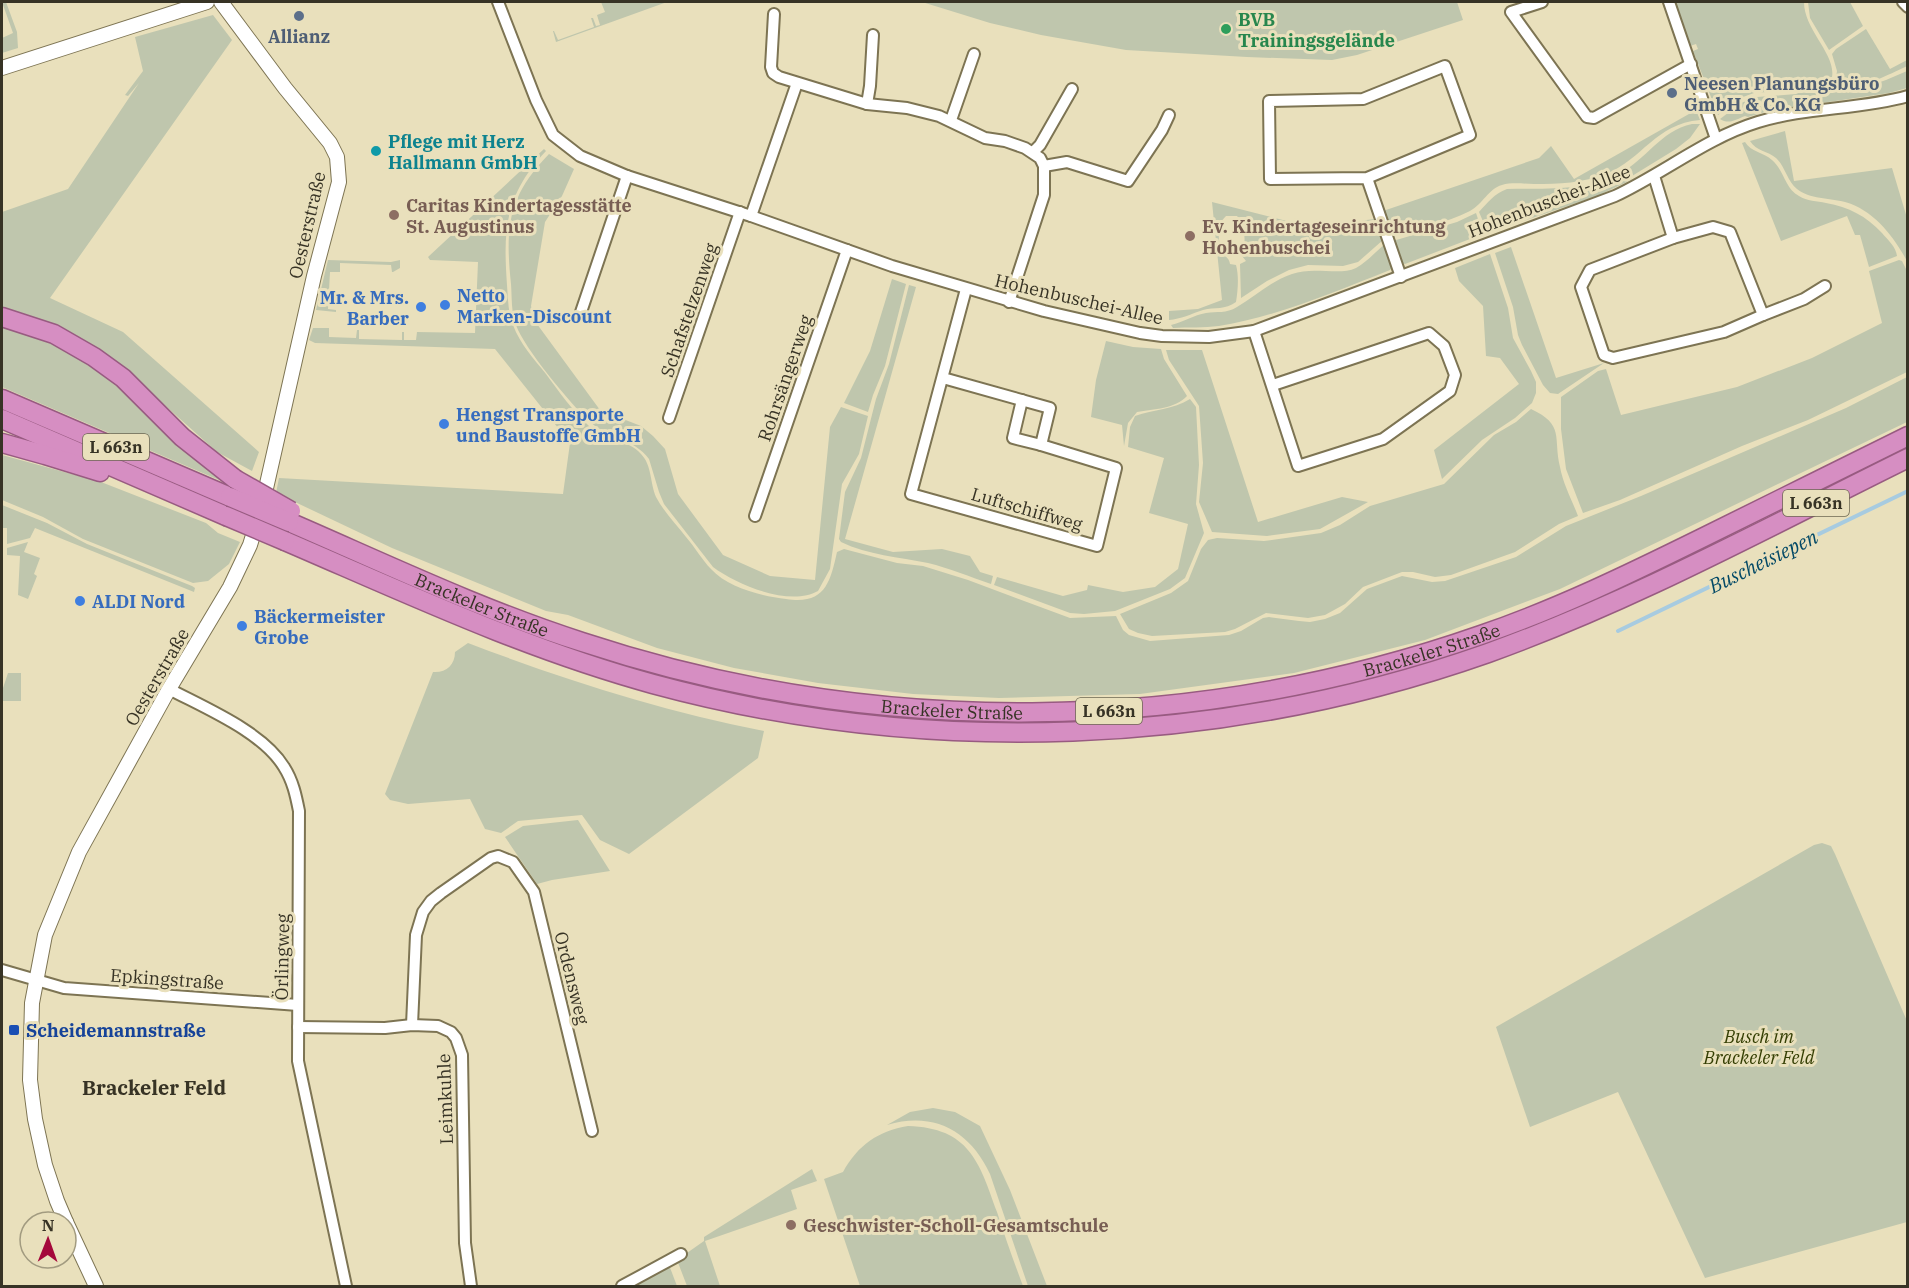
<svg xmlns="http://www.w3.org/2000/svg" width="1909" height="1288" font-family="'IBM Plex Serif',serif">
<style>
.green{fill:#bfc6ad}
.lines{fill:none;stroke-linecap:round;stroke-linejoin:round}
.stream{stroke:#a7cbe0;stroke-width:4}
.minor-casing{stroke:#7d7453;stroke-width:14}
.tertiary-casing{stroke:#7d7453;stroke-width:16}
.trunk-casing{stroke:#985b81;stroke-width:21}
.minor{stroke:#fff;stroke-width:10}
.tertiary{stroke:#fff;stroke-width:14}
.trunk{stroke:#d68ec2;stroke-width:18}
.trunk-bridge-casing{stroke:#985b81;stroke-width:21;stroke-linecap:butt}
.trunk-bridge{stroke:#d68ec2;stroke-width:18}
.service-dot{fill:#5c6f8a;stroke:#e9e0bc;stroke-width:2}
.leisure-dot{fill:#2e9e5b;stroke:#e9e0bc;stroke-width:2}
.culture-dot{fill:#0f9aa8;stroke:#e9e0bc;stroke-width:2}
.education-dot{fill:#8d6e63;stroke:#e9e0bc;stroke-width:2}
.shop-dot{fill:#3f7fe0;stroke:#e9e0bc;stroke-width:2}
.transit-dot{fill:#1a4fb4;stroke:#e9e0bc;stroke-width:2}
.labels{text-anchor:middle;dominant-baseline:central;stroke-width:6;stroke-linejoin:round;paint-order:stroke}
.shield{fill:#e9e0bc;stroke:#6c6752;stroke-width:1.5}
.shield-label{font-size:16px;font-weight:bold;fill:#373325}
.leisure-label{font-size:18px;font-weight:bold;fill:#27864d;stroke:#e9e0bc;text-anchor:start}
.service-label{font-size:18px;font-weight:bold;fill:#4e5e75;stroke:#e9e0bc}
.culture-label{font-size:18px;font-weight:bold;fill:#0d838f;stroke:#e9e0bc;text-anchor:start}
.street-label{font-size:18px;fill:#373325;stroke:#e9e0bc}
.education-label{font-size:18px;font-weight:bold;fill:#785e54;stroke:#e9e0bc;text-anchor:start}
.shop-label{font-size:18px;font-weight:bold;fill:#366cbe;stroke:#e9e0bc;text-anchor:start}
.transit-label{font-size:18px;font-weight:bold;fill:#164399;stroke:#e9e0bc;text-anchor:start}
.park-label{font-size:18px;font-style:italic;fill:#353f04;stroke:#e9e0bc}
.water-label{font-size:20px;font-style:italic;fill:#034966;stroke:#e9e0bc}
.neighbourhood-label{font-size:20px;font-weight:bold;fill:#373325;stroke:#e9e0bc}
</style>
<rect width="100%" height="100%" fill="#e9e0bc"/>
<g class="green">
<path d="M2 2H6L17 32 18 48 2 53V38L13 33Z"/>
<path d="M601 2H667L556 42 553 31H554L558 40 594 27 591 18H593L596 26 600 25 597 15 605 12Z"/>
<path d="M922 2H1457L1463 20 1357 55 1332 60 1247 57 1126 50 1041 35 990 23Z"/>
<path d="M1675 2H1804C1804 30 1836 54 1832 77L1795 90 1754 93 1743 97 1718 115 1693 51 1698 49 1696 44 1690 46Z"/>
<path d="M1808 2H1850L1863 26 1829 50 1810 18Z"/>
<path d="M213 15 232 40 50 298 123 332 259 452 252 471 217 452 121 366 2 310V212L68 189 139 83 128 96 125 95 143 71 135 37Z"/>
<path d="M1866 29 1890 69 1907 60V66C1894 72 1862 89 1848 86 1843 85 1839 81 1836 78L1837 71 1832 54 1836 49Z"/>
<path d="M1907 71V88L1889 93 1768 111 1748 117 1745 116C1737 119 1729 125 1720 119L1741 103 1757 97 1796 94 1814 86 1831 83 1848 93 1886 80Z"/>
<path d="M1696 110 1700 120C1655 124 1643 159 1606 174 1583 183 1559 184 1534 184 1524 184 1512 182 1502 185 1488 189 1483 204 1470 211 1446 223 1418 229 1392 237L1383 211 1539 158 1551 146 1574 179Z"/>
<path d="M1692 124H1700L1690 138 1676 149 1632 176 1631 180 1597 196 1488 233 1479 212C1488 202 1494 194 1507 189 1544 188 1586 192 1620 173 1646 160 1660 131 1692 124Z"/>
<path d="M1785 131 1794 181 1892 168 1907 218V261C1894 237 1874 210 1845 202 1830 198 1809 199 1797 189 1787 181 1785 166 1776 158 1768 151 1756 151 1750 141Z"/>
<path d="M1745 142C1751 152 1763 152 1772 160 1784 170 1785 189 1799 196 1807 201 1817 201 1826 203 1849 207 1866 216 1882 233 1888 240 1896 247 1897 256L1869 267 1860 235H1855L1847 216 1781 241 1742 143Z"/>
<path d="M544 149 546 151C505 195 503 228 507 285 508 298 508 313 513 325 520 344 534 359 546 374 559 392 573 411 589 426 604 440 628 439 641 454 652 465 650 483 656 497 664 512 676 524 686 537 695 547 702 560 711 569 728 588 762 596 786 599 824 605 830 584 837 552L844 549 897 563 923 566 968 580 1070 618 1116 616 1123 630 1129 635 1150 641 1229 635 1241 631 1263 618 1269 617 1299 621 1310 622 1325 619 1340 613 1367 589 1402 576 1432 582 1445 581 1516 557 1566 526 1641 496 1846 408 1907 377V422L1560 589 1425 640 1294 673 1140 694 999 698 913 694 818 683 734 668 657 648 568 615 546 611 392 548 276 493 279 478 563 494 570 443 495 349 315 343 309 340 313 328H329V337L356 338 357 330H359V339L402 340V332H404V340H416L417 332 475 333 478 262 430 260 428 257Z"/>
<path d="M549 154 574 169 562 196 545 222 531 306 537 324 600 410 641 426 653 436 665 449 678 494 723 555 770 576 815 580 830 427 841 407 868 416 859 454 842 484 830 569 818 591C790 607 737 585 713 567L664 504 659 492 649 459C634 438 606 438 588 420 570 403 524 348 516 325 511 312 512 298 511 284 505 227 508 196 549 154Z"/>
<path d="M1212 202 1326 231 1332 224 1375 219 1383 240 1358 262 1343 266 1308 265 1289 270 1267 281 1241 298 1240 264 1246 261 1242 256C1246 244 1246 225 1237 216H1226L1218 225C1219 233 1218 243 1222 251 1225 258 1229 257 1230 264L1236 265C1239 276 1238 290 1236 302 1225 310 1215 307 1203 310 1191 314 1181 319 1169 320V311L1198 309 1222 300Z"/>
<path d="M1476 213 1483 234 1405 264 1402 263 1393 241 1457 222Z"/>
<path d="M1385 244 1393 266 1390 270C1334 292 1279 316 1219 326 1204 328 1188 327 1173 328L1171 325C1183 322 1194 315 1206 313 1217 311 1226 314 1237 307 1256 296 1271 281 1292 274 1314 266 1339 276 1356 268 1367 262 1375 252 1385 244Z"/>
<path d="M1511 247 1556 378 1604 363 1558 394 1550 393 1543 385 1522 345 1518 335 1513 307 1495 253Z"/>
<path d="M1490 254 1508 308 1513 338 1531 371 1536 382V393L1532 403 1515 418 1482 440 1442 479 1434 450 1519 384 1500 358 1486 356 1483 306 1459 281 1455 268Z"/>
<path d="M328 260 391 262 400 260V268L393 272H392L391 265 340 263V272H330L328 309 336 310V312L316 310Z"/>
<path d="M1899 260 1902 261 1907 271V372L1808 420 1742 446 1620 500 1583 513 1566 469 1561 429V397L1598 371 1606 369 1621 415 1737 387 1812 358 1882 323 1869 271Z"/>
<path d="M892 279 906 284 885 366 873 395 868 412 844 403 870 351Z"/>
<path d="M909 285 916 287 845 539 893 552 942 549 970 556 980 572 993 576 991 584C970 577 949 568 928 563 899 557 868 555 841 542L839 539 845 492 861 458 876 399 889 364Z"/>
<path d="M2 322 46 338 103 371 226 483 2 387Z"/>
<path d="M1106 341 1133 347 1161 349 1164 359 1187 396C1175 409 1154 409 1137 412L1128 423 1124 446 1122 425 1091 417 1096 380Z"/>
<path d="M1166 350H1202L1258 522 1342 497 1368 502 1320 529 1267 536 1212 532 1199 502 1203 463 1199 406 1169 360Z"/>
<path d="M1190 399 1196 407 1199 465 1196 504 1204 533 1185 578 1170 589 1115 611 1084 614 1070 613 994 585 997 577 1063 596 1087 590 1088 585 1123 592 1155 587 1178 569 1188 524 1149 513 1164 458 1128 447 1130 427 1135 416C1154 409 1173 410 1190 399Z"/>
<path d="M1531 409C1565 425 1553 437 1560 467 1563 484 1572 500 1578 516L1559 524 1515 552 1451 575 1435 577 1413 572H1402L1363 587 1345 604 1325 615 1308 618 1266 613 1235 629 1225 632 1152 636 1138 633 1129 629 1120 614 1171 593 1188 581 1201 549 1208 540 1217 538 1264 541 1321 533 1340 525 1370 506 1444 484 1494 435 1516 422Z"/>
<path d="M2 455 101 482 206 523 218 533 240 542 229 564 208 581 193 583 83 539 43 517 2 500Z"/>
<path d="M2 505 47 523 87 544 192 586 195 588 194 592 35 528 30 538 7 544V528H2Z"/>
<path d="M28 542 24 552 40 558 34 574 37 576 28 599 18 595 20 556 7 555V548Z"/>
<path d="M468 643C565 680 663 711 764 731L758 758 629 854 600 840 582 815 518 821 501 833 485 829 470 799 408 804 390 800 385 794 433 672C446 673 455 665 455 652Z"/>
<path d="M8 673H21V701H2V691Z"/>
<path d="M578 820 610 871 552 880 537 884 505 837 523 826Z"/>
<path d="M1822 843 1831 846 1835 854 1907 1021V1222L1705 1278 1618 1092 1530 1127 1496 1027 1814 845Z"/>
<path d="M933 1108 955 1112 980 1126 1010 1190 1047 1286H1028L990 1174C970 1131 934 1111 887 1125L910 1112Z"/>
<path d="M908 1126C969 1128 979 1161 997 1212 1005 1237 1014 1262 1023 1286H860L824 1179 843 1172C858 1145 878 1131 908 1126Z"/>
<path d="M812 1169 817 1181 791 1190 797 1209 705 1241 720 1286H687L677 1260 704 1241V1237Z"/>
<path d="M669 1265 677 1286H635Z"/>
</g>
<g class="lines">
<path class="stream" d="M1618 631 1908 491"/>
<g class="minor-casing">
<g id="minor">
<path d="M498 2 536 100 553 135 580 156 627 176 751 216 892 266 1044 311 1140 333 1162 336 1209 337 1254 331 1615 196C1664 173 1706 138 1758 122 1806 107 1859 110 1908 96"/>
<path d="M1542 2 1511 12 1587 117 1594 118 1601 114 1691 64"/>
<path d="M1669 2 1716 139"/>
<path d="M1903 2 1908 7"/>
<path d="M774 14 771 67 773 73 779 77 867 104 907 108 939 116 985 138 1005 141 1025 148 1040 158 1044 166V195L1009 302"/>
<path d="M867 104 870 86 873 35"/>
<path d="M951 120 974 54"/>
<path d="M1033 152 1040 145 1072 89"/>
<path d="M1044 166 1067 162 1128 181 1162 130 1169 115"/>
<path d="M1654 176 1673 238 1713 227 1730 232 1763 315 1804 299 1825 286"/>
<path d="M1367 178 1270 179 1269 101 1363 99 1445 66 1470 135 1367 178 1401 277"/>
<path d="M751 216 797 83"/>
<path d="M1673 238 1590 270 1581 287 1604 355 1613 358 1724 332 1763 315"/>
<path d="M580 315 627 176"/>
<path d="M1254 331 1298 466 1383 439 1450 391 1455 375 1444 346 1429 333 1273 385"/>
<path d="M943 378 1050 408 1041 445 1116 468 1097 546 911 494 966 289"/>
<path d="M1022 400 1013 438 1041 445"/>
<path d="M669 418 740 212"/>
<path d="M755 516 847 250"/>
<path d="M169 689C205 708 263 732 284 767 293 781 296 796 299 811L298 1061 346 1286"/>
<path d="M2 970 64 988 298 1005"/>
<path d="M412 1025 416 935 423 912 431 901 441 893 491 858 498 856 513 862 534 892 592 1131"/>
<path d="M298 1027 385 1028 412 1025 438 1026 451 1032 456 1038 462 1055 465 1243 471 1286"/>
<path d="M622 1286 681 1254"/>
</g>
</g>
<g class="tertiary-casing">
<g id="tertiary">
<path d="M2 68 207 2"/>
<path d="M66 1222 57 1201 45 1165 35 1119 30 1080 32 1003 45 935 79 852 169 689 230 587 250 545 262 506 314 276 339 182 337 157 330 143 285 88 221 2"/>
<path d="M66 1222 96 1286"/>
</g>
</g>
<g class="trunk-casing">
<g id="trunk">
<path d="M2 317 54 334 94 357 123 378 182 437 235 479"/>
<path d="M2 399 230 497"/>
<path d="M2 419 226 516"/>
<path d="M2 443 45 455 100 472"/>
<path id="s1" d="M289 522C386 564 482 610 582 642 873 738 1192 736 1481 635 1557 609 1629 574 1700 539 1770 505 1838 470 1908 436"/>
<path d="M285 541C406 593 525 649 653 684 926 758 1221 747 1488 653 1633 601 1770 526 1908 458"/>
</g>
</g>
<use href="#minor" class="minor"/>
<use href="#tertiary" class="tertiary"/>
<use href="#trunk" class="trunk"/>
<g class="trunk-bridge-casing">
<g id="trunk-bridge">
<path d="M235 479 291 511"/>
<path d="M230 497 289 522"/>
<path d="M226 516 285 541"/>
</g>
</g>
<use href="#trunk-bridge" class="trunk-bridge"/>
</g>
<g class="service-dot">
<circle cx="299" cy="16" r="6"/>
<circle cx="1672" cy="93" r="6"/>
</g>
<circle class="leisure-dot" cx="1226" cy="29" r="6"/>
<circle class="culture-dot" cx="376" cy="151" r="6"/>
<g class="education-dot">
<circle cx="394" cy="215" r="6"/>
<circle cx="1190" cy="236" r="6"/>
<circle cx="791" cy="1225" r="6"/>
</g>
<g class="shop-dot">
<circle cx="445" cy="305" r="6"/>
<circle cx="421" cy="307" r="6"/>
<circle cx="444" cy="424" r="6"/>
<circle cx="80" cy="601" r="6"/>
<circle cx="242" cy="626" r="6"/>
</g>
<rect class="transit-dot" x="8" y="1024" width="12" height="12" rx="3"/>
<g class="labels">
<g class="shield">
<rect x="83" y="434" width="66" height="26" rx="4.5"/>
<rect x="1783" y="490" width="66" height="26" rx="4.5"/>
<rect x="1076" y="698" width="66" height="26" rx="4.5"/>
</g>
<g class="shield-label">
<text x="116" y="447">L 663n</text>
<text x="1816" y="503">L 663n</text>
<text x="1109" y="711">L 663n</text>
</g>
<g class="leisure-label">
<text x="1238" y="19">BVB<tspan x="1238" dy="21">Trainingsgelände</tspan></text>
</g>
<g class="service-label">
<text x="299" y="36">Allianz</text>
<text x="1684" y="83" text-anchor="start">Neesen Planungsbüro<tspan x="1684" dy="21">GmbH &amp; Co. KG</tspan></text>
</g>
<g class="culture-label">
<text x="388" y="141">Pflege mit Herz<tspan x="388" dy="21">Hallmann GmbH</tspan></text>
</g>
<g class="street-label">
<text transform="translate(1549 201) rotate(-21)">Hohenbuschei-Allee</text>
<text transform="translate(307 225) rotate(-77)">Oesterstraße</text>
<text transform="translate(1079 299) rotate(13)">Hohenbuschei-Allee</text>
<text transform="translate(689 310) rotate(-71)">Schafstelzenweg</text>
<text transform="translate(785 378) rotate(-71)">Rohrsängerweg</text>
<text transform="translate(1027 509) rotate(16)">Luftschiffweg</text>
<text stroke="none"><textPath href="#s1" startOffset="210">Brackeler Straße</textPath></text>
<text stroke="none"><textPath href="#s1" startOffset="1180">Brackeler Straße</textPath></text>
<text transform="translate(157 677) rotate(-60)">Oesterstraße</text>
<text stroke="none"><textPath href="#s1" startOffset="694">Brackeler Straße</textPath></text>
<text transform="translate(282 957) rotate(-89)">Örlingweg</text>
<text transform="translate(572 978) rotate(76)">Ordensweg</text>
<text transform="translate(167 979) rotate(4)">Epkingstraße</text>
<text transform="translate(445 1099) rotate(-92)">Leimkuhle</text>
</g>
<g class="education-label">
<text x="406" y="205">Caritas Kindertagesstätte<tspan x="406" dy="21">St. Augustinus</tspan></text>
<text x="1202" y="226">Ev. Kindertageseinrichtung<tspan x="1202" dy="21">Hohenbuschei</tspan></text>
<text x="803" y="1225">Geschwister-Scholl-Gesamtschule</text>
</g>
<g class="shop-label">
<text x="457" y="295">Netto<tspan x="457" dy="21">Marken-Discount</tspan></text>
<text x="409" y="297" text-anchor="end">Mr. &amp; Mrs.<tspan x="409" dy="21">Barber</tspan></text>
<text x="456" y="414">Hengst Transporte<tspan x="456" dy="21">und Baustoffe GmbH</tspan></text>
<text x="92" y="601">ALDI Nord</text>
<text x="254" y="616">Bäckermeister<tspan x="254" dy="21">Grobe</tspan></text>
</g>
<g class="transit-label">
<text x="26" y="1030">Scheidemannstraße</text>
</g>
<g class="park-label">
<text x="1759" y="1036">Busch im<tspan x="1759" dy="21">Brackeler Feld</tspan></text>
</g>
<g class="water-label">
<text transform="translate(1763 561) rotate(-26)">Buscheisiepen</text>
</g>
<g class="neighbourhood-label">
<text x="154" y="1087">Brackeler Feld</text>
</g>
</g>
<rect width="1909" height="1288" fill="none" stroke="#373325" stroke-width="6"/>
<g transform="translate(48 1240) rotate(1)"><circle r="28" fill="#e9e0bc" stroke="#a29b80" stroke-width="1.5"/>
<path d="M0-4.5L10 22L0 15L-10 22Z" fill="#a4083b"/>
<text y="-9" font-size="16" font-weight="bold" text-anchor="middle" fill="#373325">N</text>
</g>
</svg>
